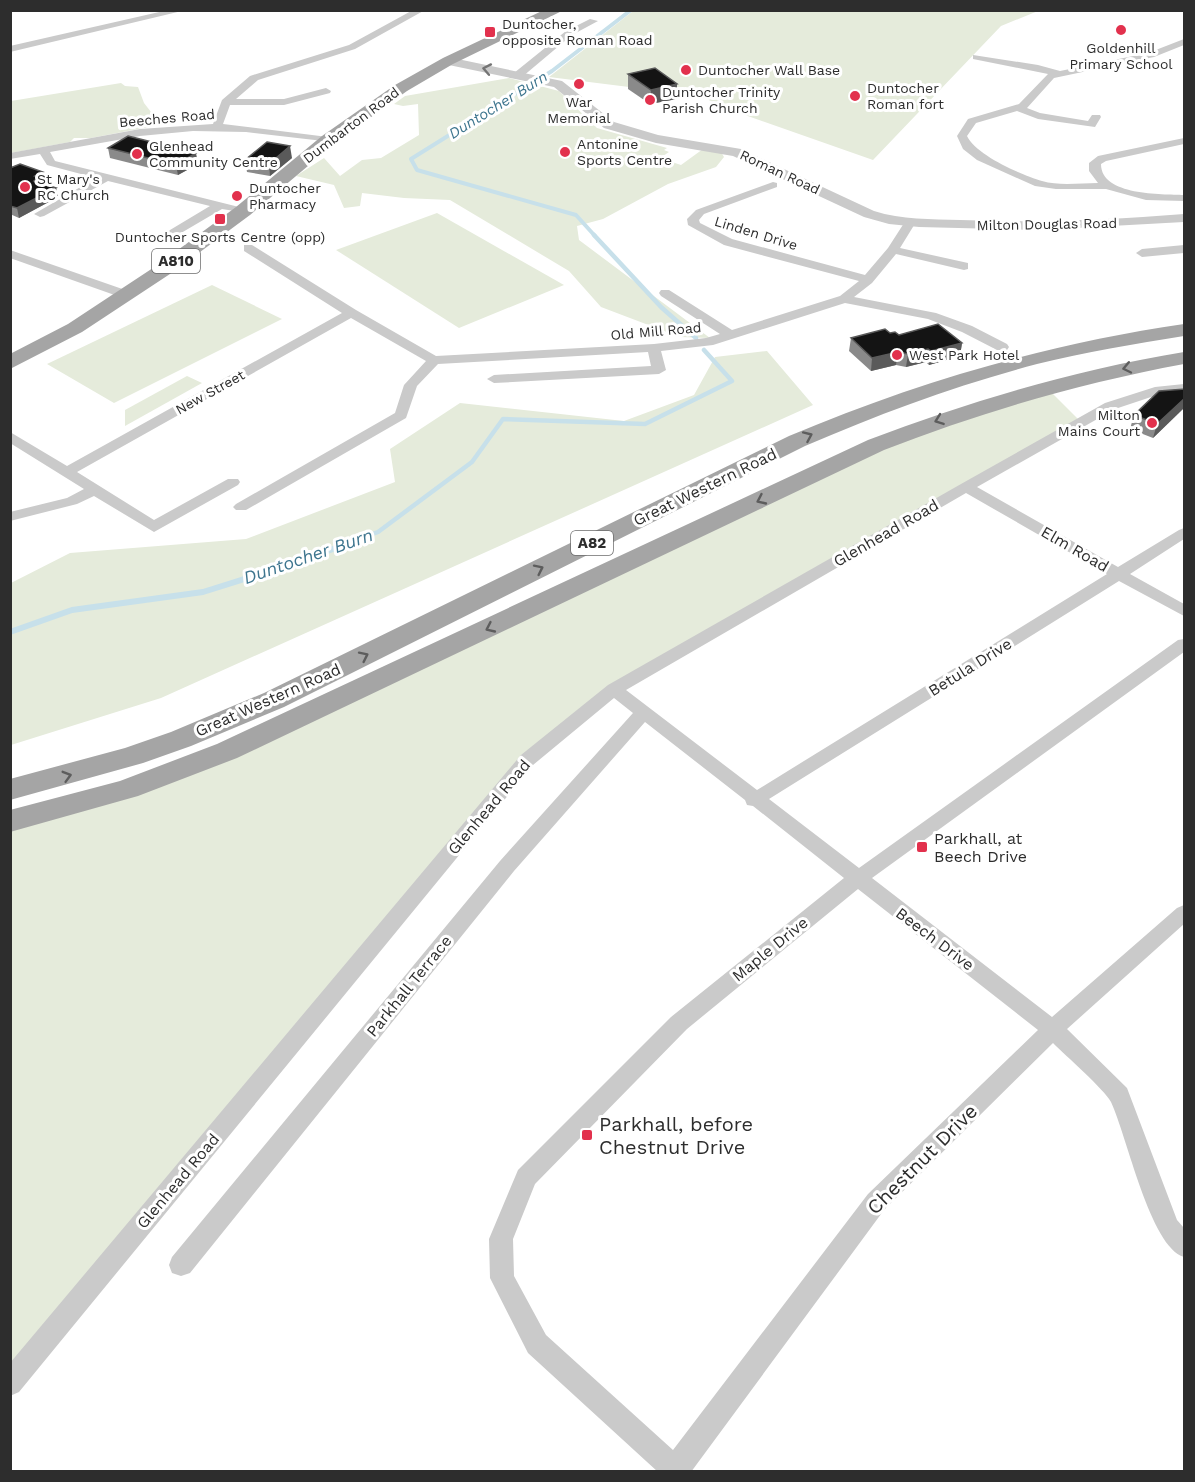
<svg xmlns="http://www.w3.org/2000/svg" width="1195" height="1482" font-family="'Work Sans',sans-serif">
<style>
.green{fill:#e5ebdb}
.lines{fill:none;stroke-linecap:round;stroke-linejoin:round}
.stream-far2{stroke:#c7e0ea;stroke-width:4}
.stream-far1{stroke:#c7e0ea;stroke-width:4.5}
.stream{stroke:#c7e0ea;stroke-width:6}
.minor{fill:#cacaca;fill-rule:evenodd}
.tertiary{fill:#cacaca;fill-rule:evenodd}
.primary{fill:#a5a5a5;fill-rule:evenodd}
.wall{fill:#8a8a8a}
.shaded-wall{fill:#5a5a5a}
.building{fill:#141414;stroke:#5a5a5a;stroke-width:1.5}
.oneway{stroke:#747474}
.oneway2{stroke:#5d5d5d}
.poi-dot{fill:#e2314d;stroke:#fff;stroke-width:2}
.labels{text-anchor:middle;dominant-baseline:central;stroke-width:6;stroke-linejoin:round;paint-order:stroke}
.far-poi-label{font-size:14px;fill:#2d2d2d;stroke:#fff;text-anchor:start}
.far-street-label{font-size:14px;fill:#2d2d2d;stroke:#fff}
.far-water-label{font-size:15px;font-style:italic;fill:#3d758e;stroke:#fff}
.shield{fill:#fff;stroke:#6c6c6c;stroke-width:1.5}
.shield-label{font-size:15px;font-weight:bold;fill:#2d2d2d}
.street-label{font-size:16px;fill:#2d2d2d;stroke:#fff}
.poi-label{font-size:16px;fill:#2d2d2d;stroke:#fff;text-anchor:start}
.water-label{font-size:18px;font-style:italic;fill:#3d758e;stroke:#fff}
.near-poi-label{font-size:20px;fill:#2d2d2d;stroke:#fff;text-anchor:start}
.near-street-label{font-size:20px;fill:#2d2d2d;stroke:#fff}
</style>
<rect width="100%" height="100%" fill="#fff"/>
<g class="green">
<path d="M633 11H1038L1001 26 873 160 745 115 660 80 629 87 549 77Z"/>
<path d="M509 78 559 91 597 128 667 148 664 150 669 152 660 158 681 165 703 149 721 152 724 157 716 167 668 184 603 219 577 226 579 240 710 338 680 337 601 307 569 271 450 200 404 198 362 193 360 206 344 208 334 185 296 176 324 158 340 176 362 160 381 158 419 135 418 104 403 106 394 104 405 96Z"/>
<path d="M121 83 125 86 138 87 144 103 158 121 154 126 91 138H74L70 142 11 153V101Z"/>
<path d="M437 213 564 285 459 328 336 250Z"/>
<path d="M212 285 282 319 114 403 47 364Z"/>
<path d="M767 351 813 405 161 698 11 745V583L70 553 246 539 395 482 390 449 460 403 624 421 694 395 715 357Z"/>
<path d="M187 376 202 383 125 426V410Z"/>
<path d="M1045 386 1081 422 614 689 527 760 11 1383V821L128 789 876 445Z"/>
</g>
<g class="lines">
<path class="stream-far2" d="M595 236 576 215 417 170 411 159 552 71 631 10"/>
<g class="stream-far1">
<path d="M594 235 661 307 696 338"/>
<path d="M343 545 378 532 472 462 503 419 645 424 732 381 704 350"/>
</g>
<path class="stream" d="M10 632 72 610 203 592 280 568 347 544"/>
<g class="minor">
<path d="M168 10H186L10 52V46Z"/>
<path d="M413 10H425L355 49 258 80 236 99H284L326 88 331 91 330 93 284 105H230L223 124 328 137 332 138V142L246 132 193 131 140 136 50 152 55 161 247 209V213L222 209 164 243 158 239 160 236 210 206 108 181 44 216 40 217 34 214 96 178 47 165 40 154 10 159V153L140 129 213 124 222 100 250 76 349 45Z"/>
<path d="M590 19 598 21 572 35 522 77H514V73L566 31Z"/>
<path d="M1184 39V45L1154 57 1054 78 1027 108 1040 113 1088 121 1092 115H1100L1101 117 1095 127 1038 119 1017 111 976 123 967 136C976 155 1021 175 1042 181 1059 186 1080 183 1098 183L1089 171V163L1098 156 1184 138V144L1106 161 1101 164C1101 196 1162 194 1184 195V201L1146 200 1106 189H1056L1035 186 977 160 963 149 957 136 968 119 1019 104 1048 74 973 59V55L1038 65 1060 71 1148 53Z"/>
<path d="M773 182 777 183V187L704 214 699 220 700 223 732 239 865 275 888 248 906 220H914L916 222 900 248 968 263V269L964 270 896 254 872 283 854 297 936 313 972 326 1007 344 1009 347 1007 350H997L962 332 928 319 845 303 713 345 661 351 666 370 659 374 494 383 487 379 494 375 651 366 648 352 438 364 417 386 406 418 246 510H236L233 507 236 504 395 413 404 385 426 361 351 318 77 472 154 520 228 479H238L240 482 238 485 154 532 94 496 77 504 10 521V512L67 498 84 489 10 443V432L67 466 342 313 244 251V245H252L356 310 436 356 654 344 706 338 720 334 661 296 659 293 661 290H669L732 330 840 296 859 281 724 245 688 225 687 219 696 210Z"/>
<path d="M1184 245V253L1142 257 1136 253 1142 249Z"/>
<path d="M10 250 131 292 133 295 127 299 123 298 10 258Z"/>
<path d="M1184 384V392L1157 395 1115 409 977 487 1118 567 1179 530 1184 528V539L1130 574 1184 604V616L1119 581 769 799 859 868 1178 640 1184 639V652L872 878 1052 1017 1177 908 1184 905V924L1067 1029 1127 1088 1177 1220 1184 1228V1257C1150 1247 1127 1136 1111 1102 1104 1089 1066 1056 1053 1043L884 1210 691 1472H658L528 1353 490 1278 489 1239 518 1170 671 1017 844 878 753 806 747 805 745 800 645 722 514 871 190 1273 181 1276 172 1273 169 1265 172 1257 500 861 633 713 614 698 533 765 19 1392 10 1396V1363L521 755 608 685 961 484 1105 403 1155 387ZM966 493 1107 574 757 790 626 690ZM858 889 1038 1030 868 1194 673 1450 546 1335 514 1276 513 1239 535 1184 687 1029Z"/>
</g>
<path class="tertiary" d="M448 57 562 81 614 122 658 135 741 149 874 211C902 220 931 219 960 220 1035 223 1109 220 1184 214V222L1038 230 919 227 889 224 864 217 733 156 656 143 604 128 554 87 444 64V58Z"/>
<g class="primary">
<path d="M544 10H564L453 64 407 91 334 144 250 215 173 272 82 332 10 369V354L68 324 159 264 236 207 322 136 395 85 443 58Z"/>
<path d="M1184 324V336C1135 344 1085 352 1037 364 957 385 881 413 805 446L284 707 191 746 143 763 10 800V779L125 748 171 732 264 693 789 436C917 382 1047 344 1184 324Z"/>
<path d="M1184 352V364C1081 383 982 412 884 450L237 758 138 796 10 832V810L120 781 217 744 868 440C971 401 1075 370 1184 352Z"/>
</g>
</g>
<g class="wall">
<path d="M628 74 677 84V99L650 104 628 89Z"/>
<path d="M108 148 198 164 178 175 110 158Z"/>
<path d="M292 158 270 176 247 172 245 160Z"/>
<path d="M10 168 43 172 46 181 41 183 56 188 58 197 19 218 10 214Z"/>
<path d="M890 333 962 343 960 356 929 365 926 362 906 367 896 365 871 371 849 351 851 338Z"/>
<path d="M1185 389V407L1153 438 1130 429 1134 415Z"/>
</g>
<g class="shaded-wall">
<path d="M677 84V99L650 104 651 90Z"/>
<path d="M290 146 292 158 270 176 269 164Z"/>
<path d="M196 153 198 164 178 175 176 165Z"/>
<path d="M43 172 46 181 41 183 34 181 35 176Z"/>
<path d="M56 188 58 197 19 218 17 208Z"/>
<path d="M962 343 960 356 929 365 931 351Z"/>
<path d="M928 349 926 362 906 367 908 354Z"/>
<path d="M898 352 896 365 871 371 872 358Z"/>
<path d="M1185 398V407L1153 438 1157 424Z"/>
</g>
<g class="building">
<path d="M655 68 677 84 651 90 628 74Z"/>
<path d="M128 136 196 153 176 165 108 148Z"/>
<path d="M267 142 290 146 269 164 245 160Z"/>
<path d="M20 164 43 172 35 176 39 177 34 181 56 188 17 208 10 206V168Z"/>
<path d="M938 324 962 343 931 351 928 349 908 354 898 352 872 358 851 338 885 329 890 333 895 332 899 335Z"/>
<path d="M1185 389V398L1157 424 1134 415 1159 391Z"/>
</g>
<defs><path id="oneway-chevron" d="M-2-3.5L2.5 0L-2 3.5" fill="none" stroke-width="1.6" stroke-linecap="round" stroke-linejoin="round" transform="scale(1.5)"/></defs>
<use class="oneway" href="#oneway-chevron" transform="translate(487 69) rotate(-169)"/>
<g class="oneway2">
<use href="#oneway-chevron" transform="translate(1127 368) rotate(168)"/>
<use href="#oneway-chevron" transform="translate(939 420) rotate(160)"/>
<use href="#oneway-chevron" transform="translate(808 436) rotate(-24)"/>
<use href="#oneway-chevron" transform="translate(761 500) rotate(155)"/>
<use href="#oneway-chevron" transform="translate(539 569) rotate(-26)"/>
<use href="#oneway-chevron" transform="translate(490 628) rotate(155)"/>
<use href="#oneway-chevron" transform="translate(364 656) rotate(-26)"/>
<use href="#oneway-chevron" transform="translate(67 776) rotate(-16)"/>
</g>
<g class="poi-dot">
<circle cx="1121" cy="30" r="6"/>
<rect x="484" y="26" width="12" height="12" rx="3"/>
<circle cx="686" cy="70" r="6"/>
<circle cx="579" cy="84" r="6"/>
<circle cx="855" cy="96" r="6"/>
<circle cx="650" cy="100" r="6"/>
<circle cx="565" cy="152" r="6"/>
<circle cx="137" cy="154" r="6"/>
<circle cx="25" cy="187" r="6"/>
<circle cx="237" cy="196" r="6"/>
<rect x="214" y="213" width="12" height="12" rx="3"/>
<circle cx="897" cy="355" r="6"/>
<circle cx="1152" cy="423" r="6"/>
<rect x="916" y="841" width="12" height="12" rx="3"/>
<rect x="581" y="1129" width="12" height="12" rx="3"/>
</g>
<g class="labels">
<g class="far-poi-label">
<text x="502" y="24">Duntocher,<tspan x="502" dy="16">opposite Roman Road</tspan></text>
<text x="1121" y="48" text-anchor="middle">Goldenhill<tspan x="1121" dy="16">Primary School</tspan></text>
<text x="698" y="70">Duntocher Wall Base</text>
<text x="867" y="88">Duntocher<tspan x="867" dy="16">Roman fort</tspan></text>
<text x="662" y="92">Duntocher Trinity<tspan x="662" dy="16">Parish Church</tspan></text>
<text x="579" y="102" text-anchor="middle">War<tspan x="579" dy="16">Memorial</tspan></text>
<text x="577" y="144">Antonine<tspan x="577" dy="16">Sports Centre</tspan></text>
<text x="149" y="146">Glenhead<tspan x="149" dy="16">Community Centre</tspan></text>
<text x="37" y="179">St Mary's<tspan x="37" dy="16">RC Church</tspan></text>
<text x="249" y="188">Duntocher<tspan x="249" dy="16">Pharmacy</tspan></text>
<text x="220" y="237" text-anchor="middle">Duntocher Sports Centre (opp)</text>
<text x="909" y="355">West Park Hotel</text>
<text x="1140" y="415" text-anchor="end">Milton<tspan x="1140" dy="16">Mains Court</tspan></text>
</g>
<g class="far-street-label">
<text transform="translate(167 118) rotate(-5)">Beeches Road</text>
<text transform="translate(351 125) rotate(-37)">Dumbarton Road</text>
<text transform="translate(780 172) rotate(25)">Roman Road</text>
<text transform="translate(1047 224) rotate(-1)">Milton Douglas Road</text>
<text transform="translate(756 233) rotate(17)">Linden Drive</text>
<text transform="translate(656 331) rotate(-5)">Old Mill Road</text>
<text transform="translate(210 392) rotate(-29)">New Street</text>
</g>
<g class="far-water-label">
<text transform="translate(498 105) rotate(-32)">Duntocher Burn</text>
</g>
<g class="shield">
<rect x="152" y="249" width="48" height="24" rx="4.5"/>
<rect x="571" y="531" width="42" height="24" rx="4.5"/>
</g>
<g class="shield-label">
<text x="176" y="261">A810</text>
<text x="592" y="543">A82</text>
</g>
<g class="street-label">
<text transform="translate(705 487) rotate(-26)">Great Western Road</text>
<text transform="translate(886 533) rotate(-30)">Glenhead Road</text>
<text transform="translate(1075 549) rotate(30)">Elm Road</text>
<text transform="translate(970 667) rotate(-32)">Betula Drive</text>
<text transform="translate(268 700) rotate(-24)">Great Western Road</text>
<text transform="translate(489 807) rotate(-50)">Glenhead Road</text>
<text transform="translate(935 939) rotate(37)">Beech Drive</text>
<text transform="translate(770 949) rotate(-39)">Maple Drive</text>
<text transform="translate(409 986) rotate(-51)">Parkhall Terrace</text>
<text transform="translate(178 1181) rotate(-50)">Glenhead Road</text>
</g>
<g class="poi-label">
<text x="934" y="838">Parkhall, at<tspan x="934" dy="18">Beech Drive</tspan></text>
</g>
<g class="water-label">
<text transform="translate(308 556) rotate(-19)">Duntocher Burn</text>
</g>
<g class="near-poi-label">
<text x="599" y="1124">Parkhall, before<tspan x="599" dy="23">Chestnut Drive</tspan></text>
</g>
<g class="near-street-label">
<text transform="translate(922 1159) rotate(-45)">Chestnut Drive</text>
</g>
</g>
<rect width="1195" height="1482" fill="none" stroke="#2d2d2d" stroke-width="24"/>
</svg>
